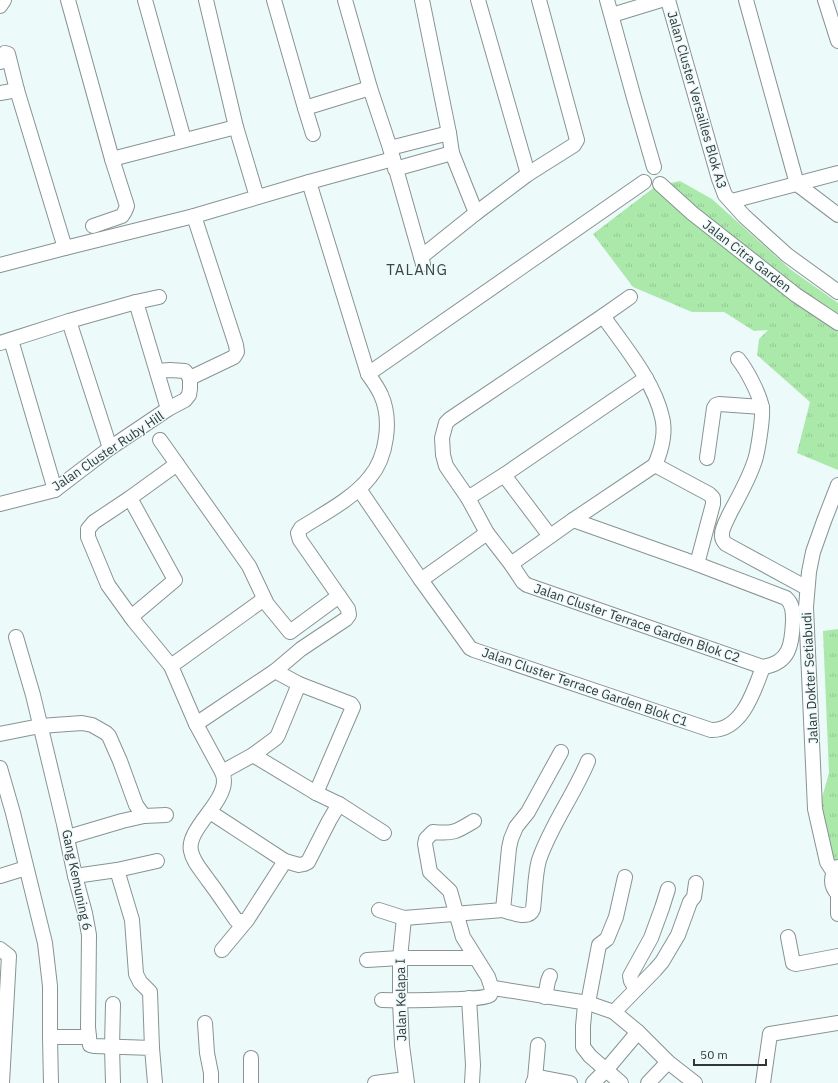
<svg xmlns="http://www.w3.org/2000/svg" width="838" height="1083" font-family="'IBM Plex Sans',sans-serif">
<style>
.park{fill:url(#park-tufts)}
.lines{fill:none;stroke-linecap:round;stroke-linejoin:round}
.minor-casing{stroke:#889394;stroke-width:16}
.minor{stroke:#fff;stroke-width:14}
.labels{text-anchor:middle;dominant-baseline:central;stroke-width:3;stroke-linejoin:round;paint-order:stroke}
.street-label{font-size:13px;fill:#313636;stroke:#edfafa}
.quarter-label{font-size:15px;letter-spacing:1px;fill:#3a4444;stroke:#edfafa}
</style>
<defs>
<pattern id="park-tufts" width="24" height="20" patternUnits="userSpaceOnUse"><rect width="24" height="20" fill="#abe9ab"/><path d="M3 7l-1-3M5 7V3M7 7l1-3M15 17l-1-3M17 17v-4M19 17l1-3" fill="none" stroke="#94c894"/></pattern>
</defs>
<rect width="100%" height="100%" fill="#edfafa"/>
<g class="park">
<path d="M680 181 712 199 790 269 838 303V470L797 453 810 402 757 355 759 339 768 330 754 331 724 312H692L633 287 593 234 656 186Z"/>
<path d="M838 629V900L819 808 829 773 823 631Z"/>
</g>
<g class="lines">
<g class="minor-casing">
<g id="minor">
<path d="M68 0 112 159 127 206 125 211 122 216 93 226"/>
<path d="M145 0 184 140"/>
<path d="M274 0 305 108 370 88"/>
<path d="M345 0 370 88 390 148 423 264"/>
<path d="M422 0 449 133 452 153 476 213"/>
<path d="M478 0 528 174"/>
<path d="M607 0 634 98 654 167"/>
<path d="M668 0 719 179 725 195 744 216 787 255 838 292"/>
<path d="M746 0 797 184 838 215"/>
<path d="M825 0 838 41"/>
<path d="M0 6 4 0"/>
<path d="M612 15 661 0"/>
<path d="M0 62 5 53 8 54 17 90 65 248"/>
<path d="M0 93 17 90"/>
<path d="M305 108 313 134"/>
<path d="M236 127 257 197"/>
<path d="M390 148 449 133"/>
<path d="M112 159 236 127 206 0"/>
<path d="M395 169 452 153"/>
<path d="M660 184 692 213 796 295 838 323"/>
<path d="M732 201 838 173"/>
<path d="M421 257 476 213 528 174 574 145 577 140 539 0"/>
<path d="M0 265 65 248 194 216 309 182"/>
<path d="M136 302 168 409"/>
<path d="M603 316C624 346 654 381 662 417 666 432 661 451 655 465"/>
<path d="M69 321 110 448"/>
<path d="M11 340 55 490"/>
<path d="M0 343 69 321 136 302 159 297"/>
<path d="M738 359C747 370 760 395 762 408 763 418 758 451 755 460 749 479 739 496 730 513 727 520 721 529 722 536 722 539 724 542 726 544L807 588"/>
<path d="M368 374 644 182"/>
<path d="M190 378 234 357 237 352 236 345 194 216"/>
<path d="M160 440 249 566 267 604 290 632 339 596"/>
<path d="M707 458 714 408 716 405 719 404 762 407"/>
<path d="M177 464 130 498 94 522 88 529V537L108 585 134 621 171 666 196 724 222 772 253 755 276 738 278 735 299 684"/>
<path d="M655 465 709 494 713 498V504L697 564"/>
<path d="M504 475 550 536"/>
<path d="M359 489 421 580 465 641 470 648 474 650 711 730C742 731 754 691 763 667"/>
<path d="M130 498 175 580 131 617"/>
<path d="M468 498 504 475 646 378"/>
<path d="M0 504 55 490 110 448 168 409 185 400 189 395 190 389V378L185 371 170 370 157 371"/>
<path d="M573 520 697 564 786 598C793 604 793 613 793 621 792 644 790 663 763 667L527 585 523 582 511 564 487 533 468 498 446 466 443 455 442 438 446 423 450 419 603 316 630 297"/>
<path d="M511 564 573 520 655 465"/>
<path d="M421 580 487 533"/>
<path d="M16 637 33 695 64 824 75 876 85 913 89 935 88 1027 89 1037 90 1045 94 1046 152 1048 155 1083"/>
<path d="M171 666 264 599"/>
<path d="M275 671 299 684 351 704 353 707 316 793"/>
<path d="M196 724 275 671 301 649 346 619 349 615 348 609 300 540 298 533 301 528C323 514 354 498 370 477 387 457 392 419 381 395 378 388 373 381 368 374L309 182 393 159"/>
<path d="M0 734 40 726 82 723 92 725 106 733 109 736 120 761 136 805 144 816"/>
<path d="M561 752 528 812 516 827 511 839 509 848 503 910C512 913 529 920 533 909 535 893 535 874 539 860 551 825 574 795 588 761"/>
<path d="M253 755 316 793 339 804 384 833"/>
<path d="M0 768 13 813 45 943 50 986V1037L51 1083"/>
<path d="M222 772C223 774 224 778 224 781 224 804 186 830 191 851 193 862 202 871 208 880 218 893 227 907 236 920L241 921H246"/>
<path d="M210 812 285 861 299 865 304 864 308 862 329 821 339 804"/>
<path d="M68 837 122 821 144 816 166 815"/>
<path d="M838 867C830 875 830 886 838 894"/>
<path d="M117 870 132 920 136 974 140 982 150 992 152 1048"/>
<path d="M834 873 827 862 815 809 806 607 809 572 813 552 824 521 838 485"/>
<path d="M0 876 26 868"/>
<path d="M75 876 117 870 157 861"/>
<path d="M838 893V914"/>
<path d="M379 910 404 918 503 910"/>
<path d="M404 918 400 958V1001L402 1045 407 1083"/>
<path d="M788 937 793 963 796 964 838 956"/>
<path d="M0 949 9 956 2 1083"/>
<path d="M222 950 247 920 285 861"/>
<path d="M367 960 400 958H475"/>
<path d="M492 989 494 988 588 1003 614 1012 638 1032 668 1062 695 1083"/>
<path d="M636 989 631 981 630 976 651 938 662 908 668 889"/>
<path d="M545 997 548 981 550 976"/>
<path d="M469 998 473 1065 472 1083"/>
<path d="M382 1000C408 1001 434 1000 460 999 468 998 484 999 490 995L492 989 488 977 463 937 450 891 430 872 425 844 426 839 433 832C453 834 456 832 474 821"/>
<path d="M614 1012 655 970 662 962 678 935 690 902 694 897 696 883"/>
<path d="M205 1023 207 1053 211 1073V1083"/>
<path d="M50 1037H89"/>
<path d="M251 1058V1083"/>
<path d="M535 1079 538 1045"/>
<path d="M113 1083 112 1047 113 1004"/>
<path d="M375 1083 406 1079"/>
<path d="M533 1083 535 1079 539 1077 570 1083"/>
<path d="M593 1083 606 1070 638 1032"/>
<path d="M621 1083 590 1056 583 1047V1026L585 1005 588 1003 599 945 607 939 616 917 625 877"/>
<path d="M648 1083 668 1062"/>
<path d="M763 1083 770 1034 838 1023"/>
</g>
</g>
<use href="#minor" class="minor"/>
</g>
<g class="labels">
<g class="street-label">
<text transform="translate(697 100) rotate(74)">Jalan Cluster Versailles Blok A3</text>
<text transform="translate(747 256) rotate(38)">Jalan Citra Garden</text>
<text transform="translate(108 451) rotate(-34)">Jalan Cluster Ruby Hill</text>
<text transform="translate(637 623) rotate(19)">Jalan Cluster Terrace Garden Blok C2</text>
<text transform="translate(810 678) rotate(-93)">Jalan Dokter Setiabudi</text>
<text transform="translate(585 687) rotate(19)">Jalan Cluster Terrace Garden Blok C1</text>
<text transform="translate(77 880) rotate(78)">Gang Kemuning 6</text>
<text transform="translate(401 1000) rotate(-91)">Jalan Kelapa I</text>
</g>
<g class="quarter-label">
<text x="417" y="269">TALANG</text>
</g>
</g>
<path d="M694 1059v6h72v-6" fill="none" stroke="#313636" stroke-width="2"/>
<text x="700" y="1059" font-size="12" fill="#313636" stroke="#edfafa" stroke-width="3" paint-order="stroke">50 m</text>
</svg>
